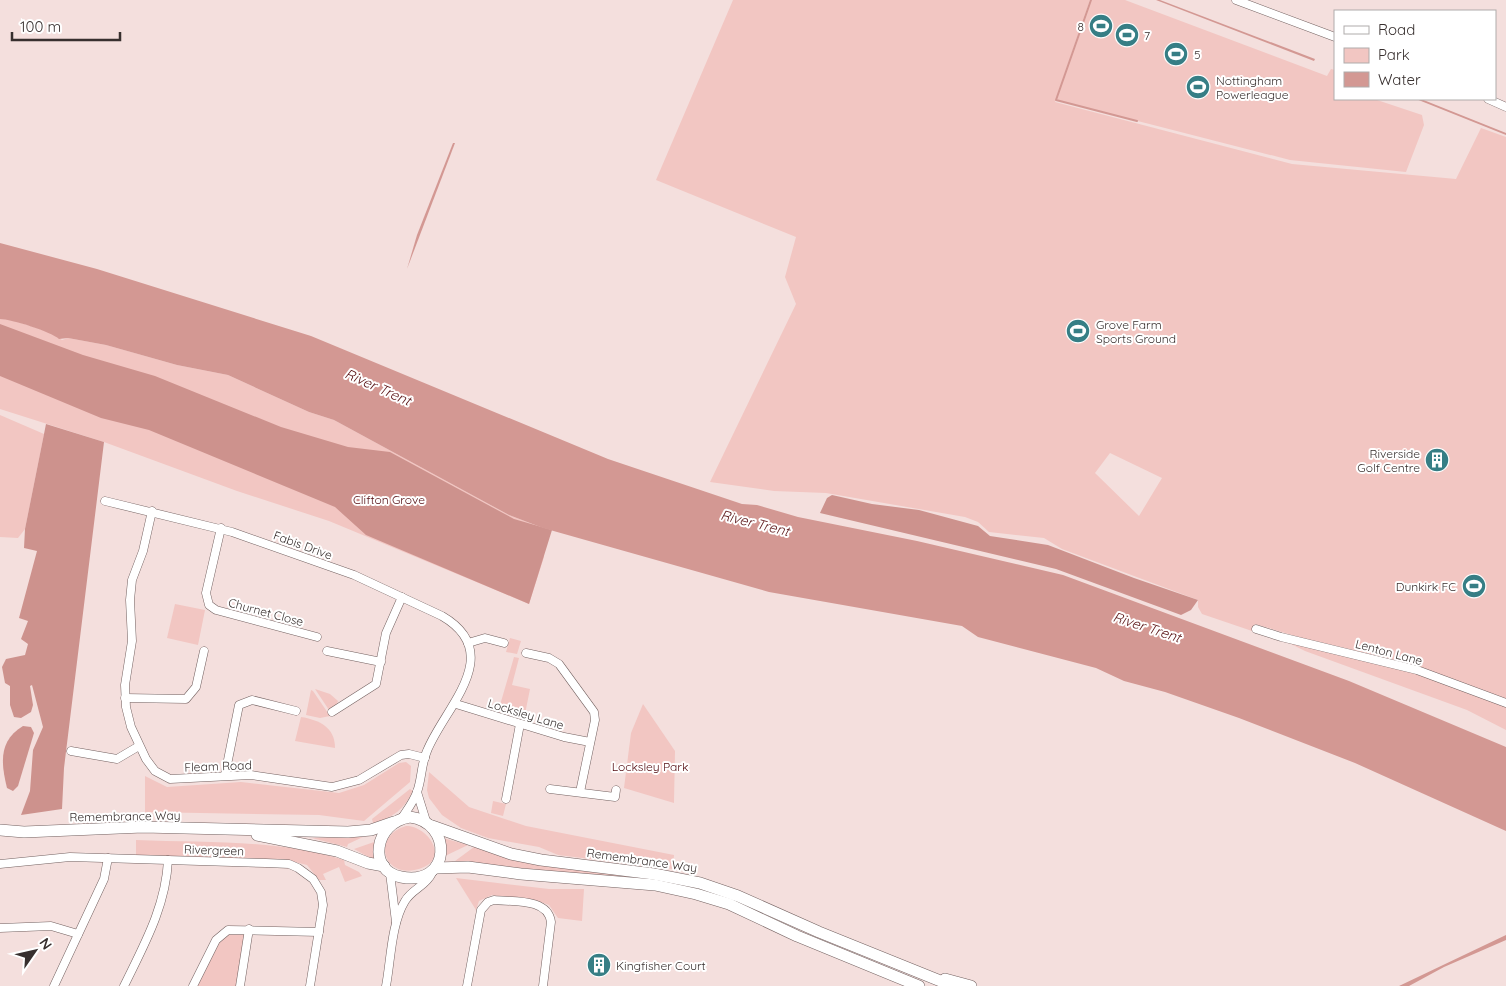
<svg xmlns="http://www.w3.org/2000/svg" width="1506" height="986" font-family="Quicksand,sans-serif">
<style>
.green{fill:#f2c6c2;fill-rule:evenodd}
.forest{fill:#cd928d}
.water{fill:#d39893}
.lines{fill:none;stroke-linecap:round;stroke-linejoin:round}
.stream{stroke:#d39893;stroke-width:2}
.minor-casing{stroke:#736160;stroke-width:9}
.highway-casing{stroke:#736160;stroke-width:12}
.minor{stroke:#fff;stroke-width:8}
.highway{stroke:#fff;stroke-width:11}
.labels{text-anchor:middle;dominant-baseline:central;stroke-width:4;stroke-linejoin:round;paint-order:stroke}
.poi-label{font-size:12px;fill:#372f2e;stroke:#fff;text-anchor:start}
.park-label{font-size:12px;fill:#51090e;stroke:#fff}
.street-label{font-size:12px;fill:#372f2e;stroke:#fff}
.water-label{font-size:14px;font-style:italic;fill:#5a1315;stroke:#fff}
</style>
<rect width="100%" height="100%" fill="#f4dfdd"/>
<g class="green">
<path d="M733 0H1090L1055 102 1292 164 1456 179 1481 128 1506 137V699L1410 663 1302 638 1255 624 1252 631 1202 614 1198 607V600L1062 549 1044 538 989 532 978 522 965 517 826 493 774 491 710 482 796 304 785 277 796 237 656 180ZM1110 453 1162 478 1139 516 1095 473Z"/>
<path d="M1091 0H1125L1327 76 1331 69 1335 70V99H1374L1422 115 1424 125 1406 172 1290 160 1056 100Z"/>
<path d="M0 319H9L52 333 62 340 68 338 106 345 177 365 228 375 309 412 334 420 509 515 543 528 544 557 529 604 329 521 237 491 104 442 0 409Z"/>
<path d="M0 415 44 434 25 529 18 538 0 537Z"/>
<path d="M175 604 205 610 198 645 167 638Z"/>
<path d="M510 638 521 641 517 654 506 652Z"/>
<path d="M1287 642 1418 674 1506 706V730L1467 710 1305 651Z"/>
<path d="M514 657 519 658 512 685 530 689 524 719 498 712Z"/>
<path d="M315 689 330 694 338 701 336 706 329 710Z"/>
<path d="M311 690 313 691 330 716 320 718 306 715Z"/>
<path d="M643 704 675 751 674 803 624 788 631 733Z"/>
<path d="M301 717C319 720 335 727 335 748L295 741Z"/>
<path d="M406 762 411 766 410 782 364 821 319 815 145 812V776L167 787 241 782 339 793 364 785 399 763Z"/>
<path d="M429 772 469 807 526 826 674 855 673 869 558 855 539 847 488 838 461 828 442 815 429 798 427 790Z"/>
<path d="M410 789 413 791C405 808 392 819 373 823L372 819Z"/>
<path d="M493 801 506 804 503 816 491 813Z"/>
<path d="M406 826C428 826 448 857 424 867 385 884 369 837 406 826Z"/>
<path d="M363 837 348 844 347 847 312 838Z"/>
<path d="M443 838 468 845 445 856Z"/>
<path d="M136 840C205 843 277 839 344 860L345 865 359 872 362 876 345 882 339 867 323 874 326 880H319L307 865 283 859 136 856Z"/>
<path d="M374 842V860L354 849Z"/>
<path d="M474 847 511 858 693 886 726 897 786 923 735 902 548 871 455 861Z"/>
<path d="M456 878 549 889H584L582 921 558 918 549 905 541 902 492 895 479 901 476 910Z"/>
<path d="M231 932 246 933 237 986H197L217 941Z"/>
</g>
<g class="forest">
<path d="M0 324 83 355 155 376 281 427 348 447 390 452 514 519 552 530 529 604 366 535 335 507 149 430 101 418 0 376Z"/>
<path d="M46 424 104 442 64 768 62 809 21 815 30 791 33 750 43 727 32 685 30 686 33 705 31 712 21 718 14 717 10 705V686L5 683 2 667 6 659 25 655 28 644 21 639 28 621 19 618 37 551 24 548 25 529Z"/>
<path d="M832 495 872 504 919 510 978 526 990 536 1048 545 1134 578 1198 600 1191 610 1181 615 1056 569 820 513 827 498Z"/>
<path d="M23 726 31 727 34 733 18 786 13 791 7 788C0 760 0 740 23 726Z"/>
</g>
<g class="water">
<path d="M1156 0H1160L1315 59 1314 61Z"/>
<path d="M1416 99H1421L1506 133V135Z"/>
<path d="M453 143H455L407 269 417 235Z"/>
<path d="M0 243 97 269 311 336 608 459 742 504 757 505 798 517 917 541 1063 575 1349 681 1506 747V831L1355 763 1239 718 1165 692 1124 681 1096 668 978 637 962 626 769 592 543 528 509 515 334 420 309 412 228 375 177 365 106 345 68 338 59 339C52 332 11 319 0 319Z"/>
<path d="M1506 935V940L1444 967 1409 986H1399Z"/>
</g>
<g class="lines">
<path class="stream" d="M1091 0 1056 100 1137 121"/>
<g class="minor-casing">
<g id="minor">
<path d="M1236 0 1335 37"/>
<path d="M1488 99 1506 107"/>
<path d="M105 501 232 532 354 575 442 616C507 654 444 708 427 751 421 764 422 779 417 792 414 801 407 810 402 818"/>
<path d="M152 511 143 551 132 580 130 600 132 641 125 685 126 707 131 727 146 759 155 771 170 779 251 775 332 787 359 780 401 755 409 754 425 758"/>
<path d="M221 528 206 593 209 605 216 610 317 637"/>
<path d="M1256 629 1281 637 1417 670 1506 703"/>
<path d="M468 643 485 638 504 643"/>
<path d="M327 651 381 662"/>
<path d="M526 653 549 658 559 664 594 712 595 720 580 792"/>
<path d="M125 698 186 699 196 687 204 651"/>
<path d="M456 704 564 737 590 742"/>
<path d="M332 712 376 684 386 633 402 597"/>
<path d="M71 751 117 759 139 746"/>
<path d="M225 775 239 705 252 700 296 711"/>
<path d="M550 789 615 797 616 790"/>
<path d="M417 792 426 821"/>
<path d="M506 799 520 724"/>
<path d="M0 864 70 857 266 863 289 864 298 868 313 879 321 892 323 905 310 986"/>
<path d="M390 873 396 922"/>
<path d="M0 928 51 926 78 934"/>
<path d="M54 986 104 879 108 858"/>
<path d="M124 986C144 945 166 906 168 860"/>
<path d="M193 986 216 940 228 930 319 932"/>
<path d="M240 986 249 929"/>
<path d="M386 986C391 960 391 924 405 901 412 889 426 886 432 873"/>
<path d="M467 986 481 910 488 902 494 900C513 902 548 898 551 922L543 986"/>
</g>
</g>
<g class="highway-casing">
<g id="highway">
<path d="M410 817C453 822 452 887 401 877 367 871 374 822 410 817Z"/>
<path d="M432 826 511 854 541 860 654 874 700 883 738 896 819 932 953 986"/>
<path d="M0 830 24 832 143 827 348 832 371 830 394 822"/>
<path d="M257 835 337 851 368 863 384 866"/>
<path d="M436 868 468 867 521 874 655 885 696 894 729 904 797 936 919 986"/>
<path d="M945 979 971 986"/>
</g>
</g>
<use href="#minor" class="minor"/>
<use href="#highway" class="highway"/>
</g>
<defs>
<g id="stadium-disc" transform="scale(1.25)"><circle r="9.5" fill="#367e85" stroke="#fff"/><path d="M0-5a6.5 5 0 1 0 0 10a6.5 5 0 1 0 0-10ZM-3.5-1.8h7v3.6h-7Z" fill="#fff"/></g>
<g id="building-disc" transform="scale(1.25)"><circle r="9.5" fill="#367e85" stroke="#fff"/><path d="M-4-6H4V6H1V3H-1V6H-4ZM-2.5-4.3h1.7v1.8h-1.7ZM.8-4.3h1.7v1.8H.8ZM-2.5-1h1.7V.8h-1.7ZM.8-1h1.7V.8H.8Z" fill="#fff"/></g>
</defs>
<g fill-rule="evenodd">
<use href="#stadium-disc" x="1101" y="26"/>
<use href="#stadium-disc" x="1127" y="35"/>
<use href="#stadium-disc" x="1176" y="54"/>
<use href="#stadium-disc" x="1198" y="87"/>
<use href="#stadium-disc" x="1078" y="331"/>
<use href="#building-disc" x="1437" y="460"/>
<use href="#stadium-disc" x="1474" y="586"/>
<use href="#building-disc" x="599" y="965"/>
</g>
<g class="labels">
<g class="poi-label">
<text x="1084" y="26" text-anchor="end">8</text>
<text x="1144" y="35">7</text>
<text x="1194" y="54">5</text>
<text x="1216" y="80">Nottingham<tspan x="1216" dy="14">Powerleague</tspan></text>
<text x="1096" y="324">Grove Farm<tspan x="1096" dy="14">Sports Ground</tspan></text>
<text x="1420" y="453" text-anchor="end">Riverside<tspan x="1420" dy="14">Golf Centre</tspan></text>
<text x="1456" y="586" text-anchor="end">Dunkirk FC</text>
<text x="616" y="965">Kingfisher Court</text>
</g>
<g class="park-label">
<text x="389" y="499">Clifton Grove</text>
<text x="650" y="766">Locksley Park</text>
</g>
<g class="street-label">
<text transform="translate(303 545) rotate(20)">Fabis Drive</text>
<text transform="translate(266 612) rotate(15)">Churnet Close</text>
<text transform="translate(1389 652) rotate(15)">Lenton Lane</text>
<text transform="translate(526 714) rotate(17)">Locksley Lane</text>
<text transform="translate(218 766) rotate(-2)">Fleam Road</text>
<text transform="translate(125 816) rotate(-1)">Remembrance Way</text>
<text transform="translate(214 850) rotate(2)">Rivergreen</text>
<text transform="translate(642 860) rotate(8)">Remembrance Way</text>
</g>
<g class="water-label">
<text transform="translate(378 387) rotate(24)">River Trent</text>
<text transform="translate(755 523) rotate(14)">River Trent</text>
<text transform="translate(1147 627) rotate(18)">River Trent</text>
</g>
</g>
<rect x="1334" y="10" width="162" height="90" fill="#ffffff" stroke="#afacab"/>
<rect x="1344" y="26" width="25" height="8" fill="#ffffff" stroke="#afacab"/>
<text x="1378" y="35" font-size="15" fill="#372f2e">Road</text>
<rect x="1344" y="48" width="25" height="15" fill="#f2c6c2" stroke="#afacab"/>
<text x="1378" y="60" font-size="15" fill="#372f2e">Park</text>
<rect x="1344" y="72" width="25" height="15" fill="#d39893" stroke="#afacab"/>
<text x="1378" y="85" font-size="15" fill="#372f2e">Water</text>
<g transform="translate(35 951) rotate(56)" stroke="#ffffff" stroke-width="4" paint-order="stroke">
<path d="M0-4L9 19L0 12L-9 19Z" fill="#372f2e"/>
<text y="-8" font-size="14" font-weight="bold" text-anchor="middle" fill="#372f2e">N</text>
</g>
<path d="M12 32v8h108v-8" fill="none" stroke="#372f2e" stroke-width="2.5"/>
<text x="20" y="32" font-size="15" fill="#372f2e" stroke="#ffffff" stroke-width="4" paint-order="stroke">100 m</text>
</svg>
